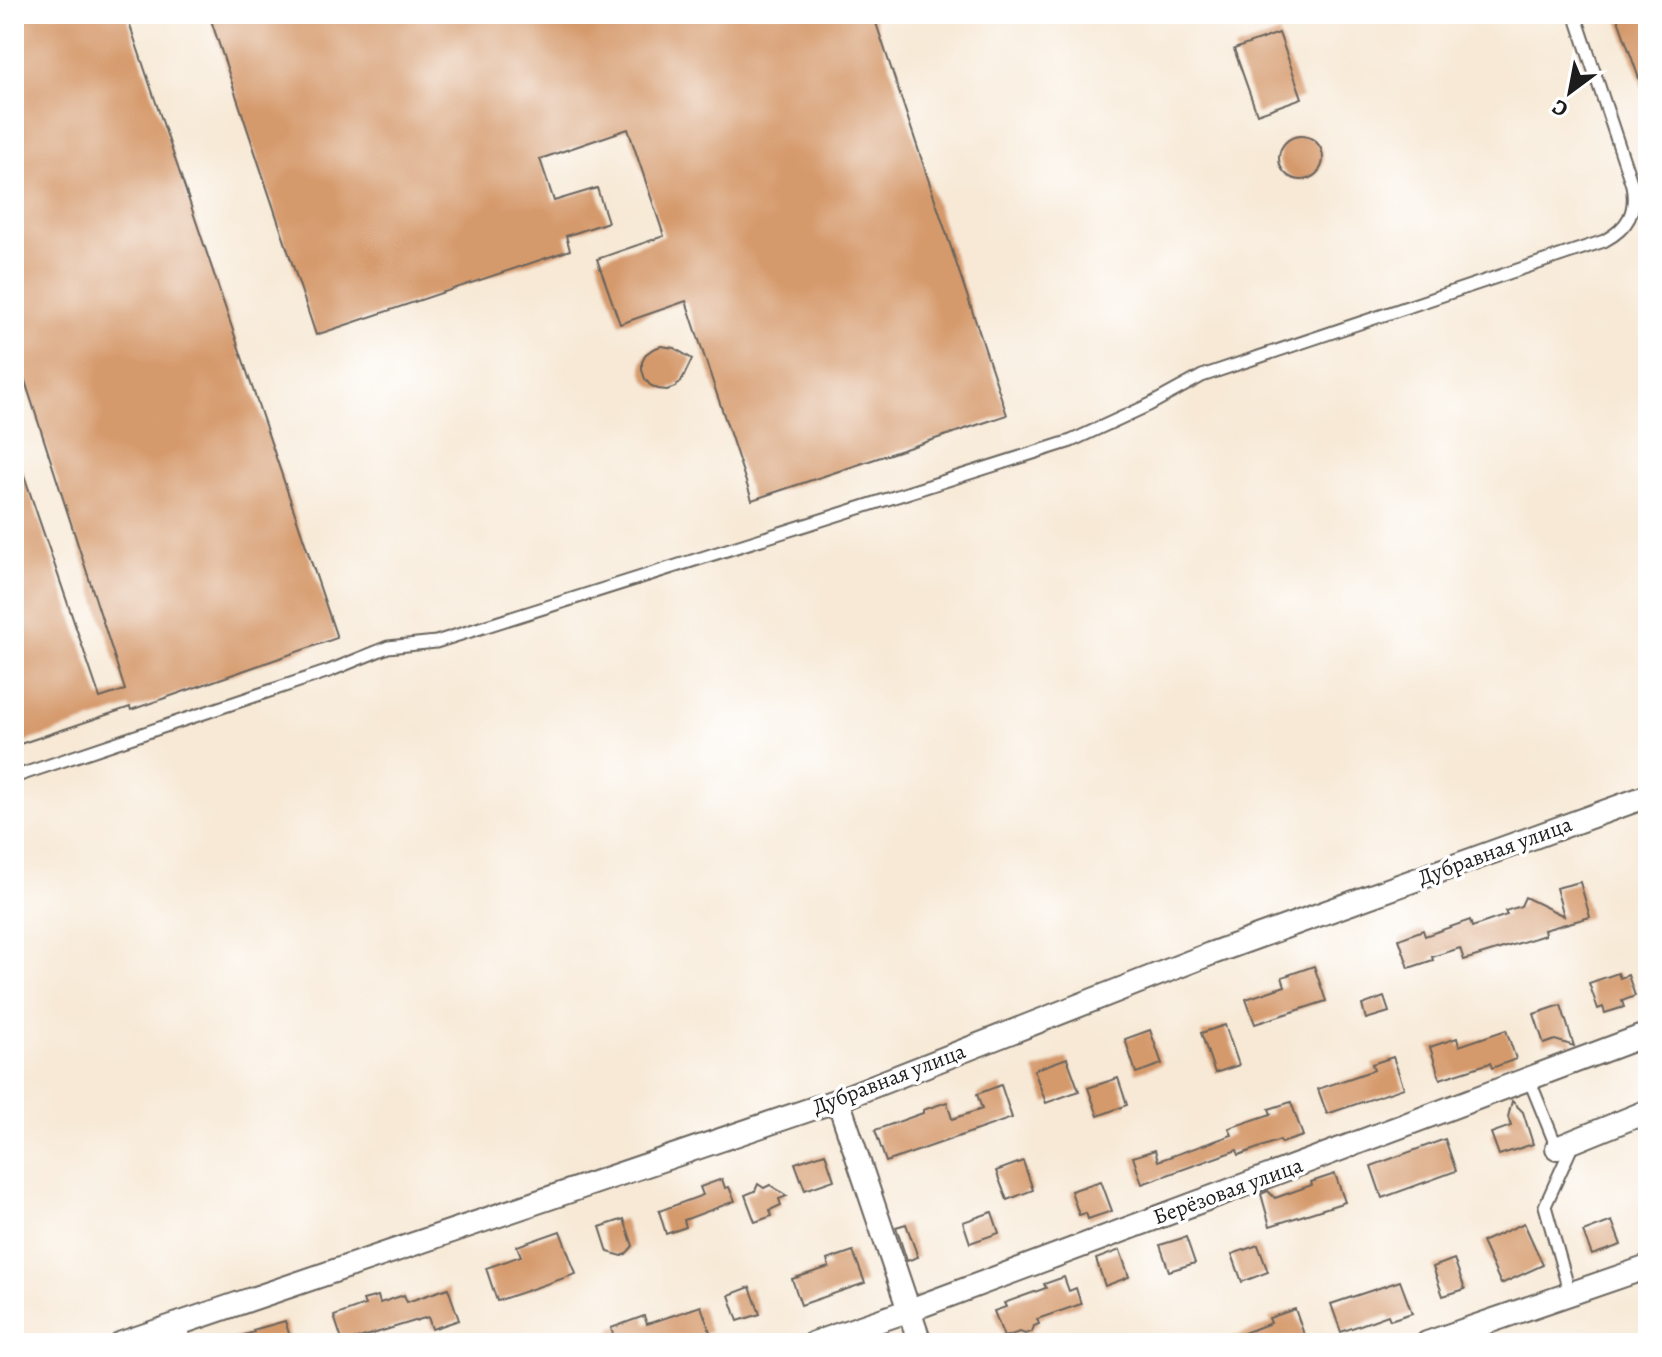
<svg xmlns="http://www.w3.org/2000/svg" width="1662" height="1357" font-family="Alegreya,serif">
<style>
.building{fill:#d59a6c}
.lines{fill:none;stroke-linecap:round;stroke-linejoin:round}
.lane-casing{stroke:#69645d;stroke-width:15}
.street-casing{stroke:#69645d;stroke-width:26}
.lane{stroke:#fff;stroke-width:11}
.street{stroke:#fff;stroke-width:22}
.labels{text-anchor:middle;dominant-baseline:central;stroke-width:7;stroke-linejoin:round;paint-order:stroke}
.street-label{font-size:22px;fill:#1c1c1c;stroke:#fff}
</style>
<rect width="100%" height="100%" fill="#fff"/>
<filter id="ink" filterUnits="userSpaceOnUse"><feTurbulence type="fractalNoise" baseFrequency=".0125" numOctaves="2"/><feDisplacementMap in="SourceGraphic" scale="16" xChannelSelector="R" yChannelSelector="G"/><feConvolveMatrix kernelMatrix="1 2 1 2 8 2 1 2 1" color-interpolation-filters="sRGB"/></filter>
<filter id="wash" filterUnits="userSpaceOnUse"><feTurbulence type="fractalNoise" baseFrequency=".006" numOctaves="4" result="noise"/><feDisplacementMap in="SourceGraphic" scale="32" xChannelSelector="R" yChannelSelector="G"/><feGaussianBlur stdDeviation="1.8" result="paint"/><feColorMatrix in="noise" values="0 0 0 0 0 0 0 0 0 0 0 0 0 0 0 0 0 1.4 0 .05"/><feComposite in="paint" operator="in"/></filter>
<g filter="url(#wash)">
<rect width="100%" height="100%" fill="#f7e9d6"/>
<g id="blocks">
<g class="building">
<path d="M14 14H126L337 638 131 710 130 707 14 746V455H17L100 698 125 690 14 347Z"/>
<path d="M209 14H873L1007 415 752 500 686 301 620 324 597 259 664 236 628 129 540 159 554 201 597 188 608 222 566 236 570 250 316 335Z"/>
<path d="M1616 14H1648V98H1646Z"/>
<path d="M1279 33 1302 98 1257 114 1234 49Z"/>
<circle cx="1301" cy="158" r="22"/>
<path d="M661 346 674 348 692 359 681 382 675 387 667 390 658 389 650 385 645 379 642 370V362L646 354 653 349Z"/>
<path d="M1580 882 1590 917 1544 930 1545 935 1464 960 1460 948 1432 957 1433 960 1409 968 1399 939 1423 930 1425 936 1470 920 1472 927 1507 915 1505 911 1521 906 1525 897 1564 916 1556 888Z"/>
<path d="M1314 966 1326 1001 1255 1024 1246 999 1285 986 1282 977Z"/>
<path d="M1618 973 1620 978 1628 975 1635 996 1622 1001 1624 1007 1605 1013 1603 1007 1598 1009 1589 983Z"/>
<path d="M1384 997 1389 1012 1366 1019 1362 1005Z"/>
<path d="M1561 1005 1574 1046 1555 1040 1544 1044 1534 1014Z"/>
<path d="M1225 1025 1239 1065 1215 1073 1201 1033Z"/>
<path d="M1150 1030 1162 1064 1136 1073 1125 1039Z"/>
<path d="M1506 1030 1516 1059 1492 1068 1490 1063 1440 1079 1430 1047 1457 1038 1459 1046Z"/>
<path d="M1393 1057 1404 1088 1327 1114 1318 1089 1374 1070 1372 1064Z"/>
<path d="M1067 1058 1079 1091 1046 1103 1034 1070Z"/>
<path d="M1118 1078 1127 1105 1098 1116 1088 1088Z"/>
<path d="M1001 1085 1012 1118 886 1162 875 1130 923 1113V1110L947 1102 952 1119 982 1109 977 1094Z"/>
<path d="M1512 1101 1523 1112 1533 1144 1499 1155 1491 1133 1511 1126 1508 1117Z"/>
<path d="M1291 1102 1303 1136 1281 1143 1280 1140 1239 1155 1237 1150 1142 1184 1133 1157 1155 1150 1158 1161 1232 1135 1229 1128 1271 1114 1269 1109Z"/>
<path d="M1445 1139 1456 1171 1382 1198 1371 1166Z"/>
<path d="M825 1153 834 1180 805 1190 795 1163Z"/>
<path d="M1023 1161 1033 1190 1007 1200 996 1171Z"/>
<path d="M1335 1174 1345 1202 1270 1226 1261 1194 1268 1191 1275 1198 1312 1185 1311 1182Z"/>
<path d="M722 1179 725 1188 729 1187 735 1201 684 1220 686 1227 666 1234 659 1211 703 1195 700 1187Z"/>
<path d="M1101 1181 1112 1211 1088 1219 1086 1213 1079 1215 1071 1191Z"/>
<path d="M758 1184 764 1188 770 1185 787 1196 779 1199 781 1205 770 1210 772 1216 755 1222 745 1195 755 1191Z"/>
<path d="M992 1212 999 1233 970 1243 963 1222Z"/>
<path d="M624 1219 633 1246 626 1254 622 1256 608 1252 600 1227Z"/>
<path d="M1612 1221 1621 1245 1592 1255 1583 1232Z"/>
<path d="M1524 1223 1543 1265 1501 1284 1482 1242Z"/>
<path d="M906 1224 918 1257 907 1261 896 1227Z"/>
<path d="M560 1231 576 1274 497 1301 486 1268 521 1256 517 1246Z"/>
<path d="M1186 1237 1195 1263 1169 1271 1160 1245Z"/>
<path d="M1258 1245 1268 1272 1242 1282 1232 1254Z"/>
<path d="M1120 1250 1129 1277 1105 1286 1096 1259Z"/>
<path d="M853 1251 865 1283 801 1305 792 1279 829 1267 827 1260Z"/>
<path d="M1454 1259 1465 1289 1443 1296 1433 1267Z"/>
<path d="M1064 1277 1069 1291 1076 1288 1081 1304 1037 1319 1039 1324 1034 1326 1032 1332 1025 1334 1020 1332 1004 1337 994 1311 1006 1307 1004 1303 1046 1288 1044 1284Z"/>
<path d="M1400 1281 1412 1313 1390 1320 1388 1315 1341 1332 1331 1304Z"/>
<path d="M750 1287 760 1314 738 1321 729 1295Z"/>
<path d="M448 1288 459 1320 432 1329 428 1317 343 1343 334 1316 365 1305 363 1300 378 1296 380 1303 404 1295 407 1302Z"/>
<path d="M701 1306 710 1332 679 1343H616L611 1328 644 1316 647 1324Z"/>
<path d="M1295 1309 1307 1343H1222V1341L1271 1323 1269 1318Z"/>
<path d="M285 1321 292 1343H230L229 1340 254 1332 253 1330Z"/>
</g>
</g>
</g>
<g filter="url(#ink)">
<use href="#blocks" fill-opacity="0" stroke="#69645d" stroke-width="2"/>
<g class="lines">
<g class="lane-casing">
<g id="lane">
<path d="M14 777 329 671 388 647 436 642 1071 441 1149 405 1202 376 1604 241C1628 228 1637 212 1632 185L1575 14"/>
<path d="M1529 1079 1557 1148"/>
<path d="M1570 1294 1545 1206 1573 1144"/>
<path d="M179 1324 186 1343"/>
</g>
</g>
<g class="street-casing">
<g id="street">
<path d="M838 1100 920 1343"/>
<path d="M1557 1148 1648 1111"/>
<path d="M122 1343 838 1100 1210 954 1648 796"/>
<path d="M814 1343 910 1310 1640 1037"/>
<path d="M1427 1343 1648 1267"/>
</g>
</g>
<use href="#lane" class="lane"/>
<use href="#street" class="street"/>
</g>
</g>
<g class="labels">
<g class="street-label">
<text transform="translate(1495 851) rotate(-20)">Дубравная улица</text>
<text transform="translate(889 1079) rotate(-21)">Дубравная улица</text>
<text transform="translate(1228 1191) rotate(-20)">Берёзовая улица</text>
</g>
</g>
<rect width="1662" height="1357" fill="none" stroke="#fff" stroke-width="48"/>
<g transform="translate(1570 92) rotate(212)" stroke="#ffffff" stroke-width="6" paint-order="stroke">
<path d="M0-6L14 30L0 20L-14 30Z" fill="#1c1c1c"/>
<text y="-12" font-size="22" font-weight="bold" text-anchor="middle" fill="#1c1c1c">С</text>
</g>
</svg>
